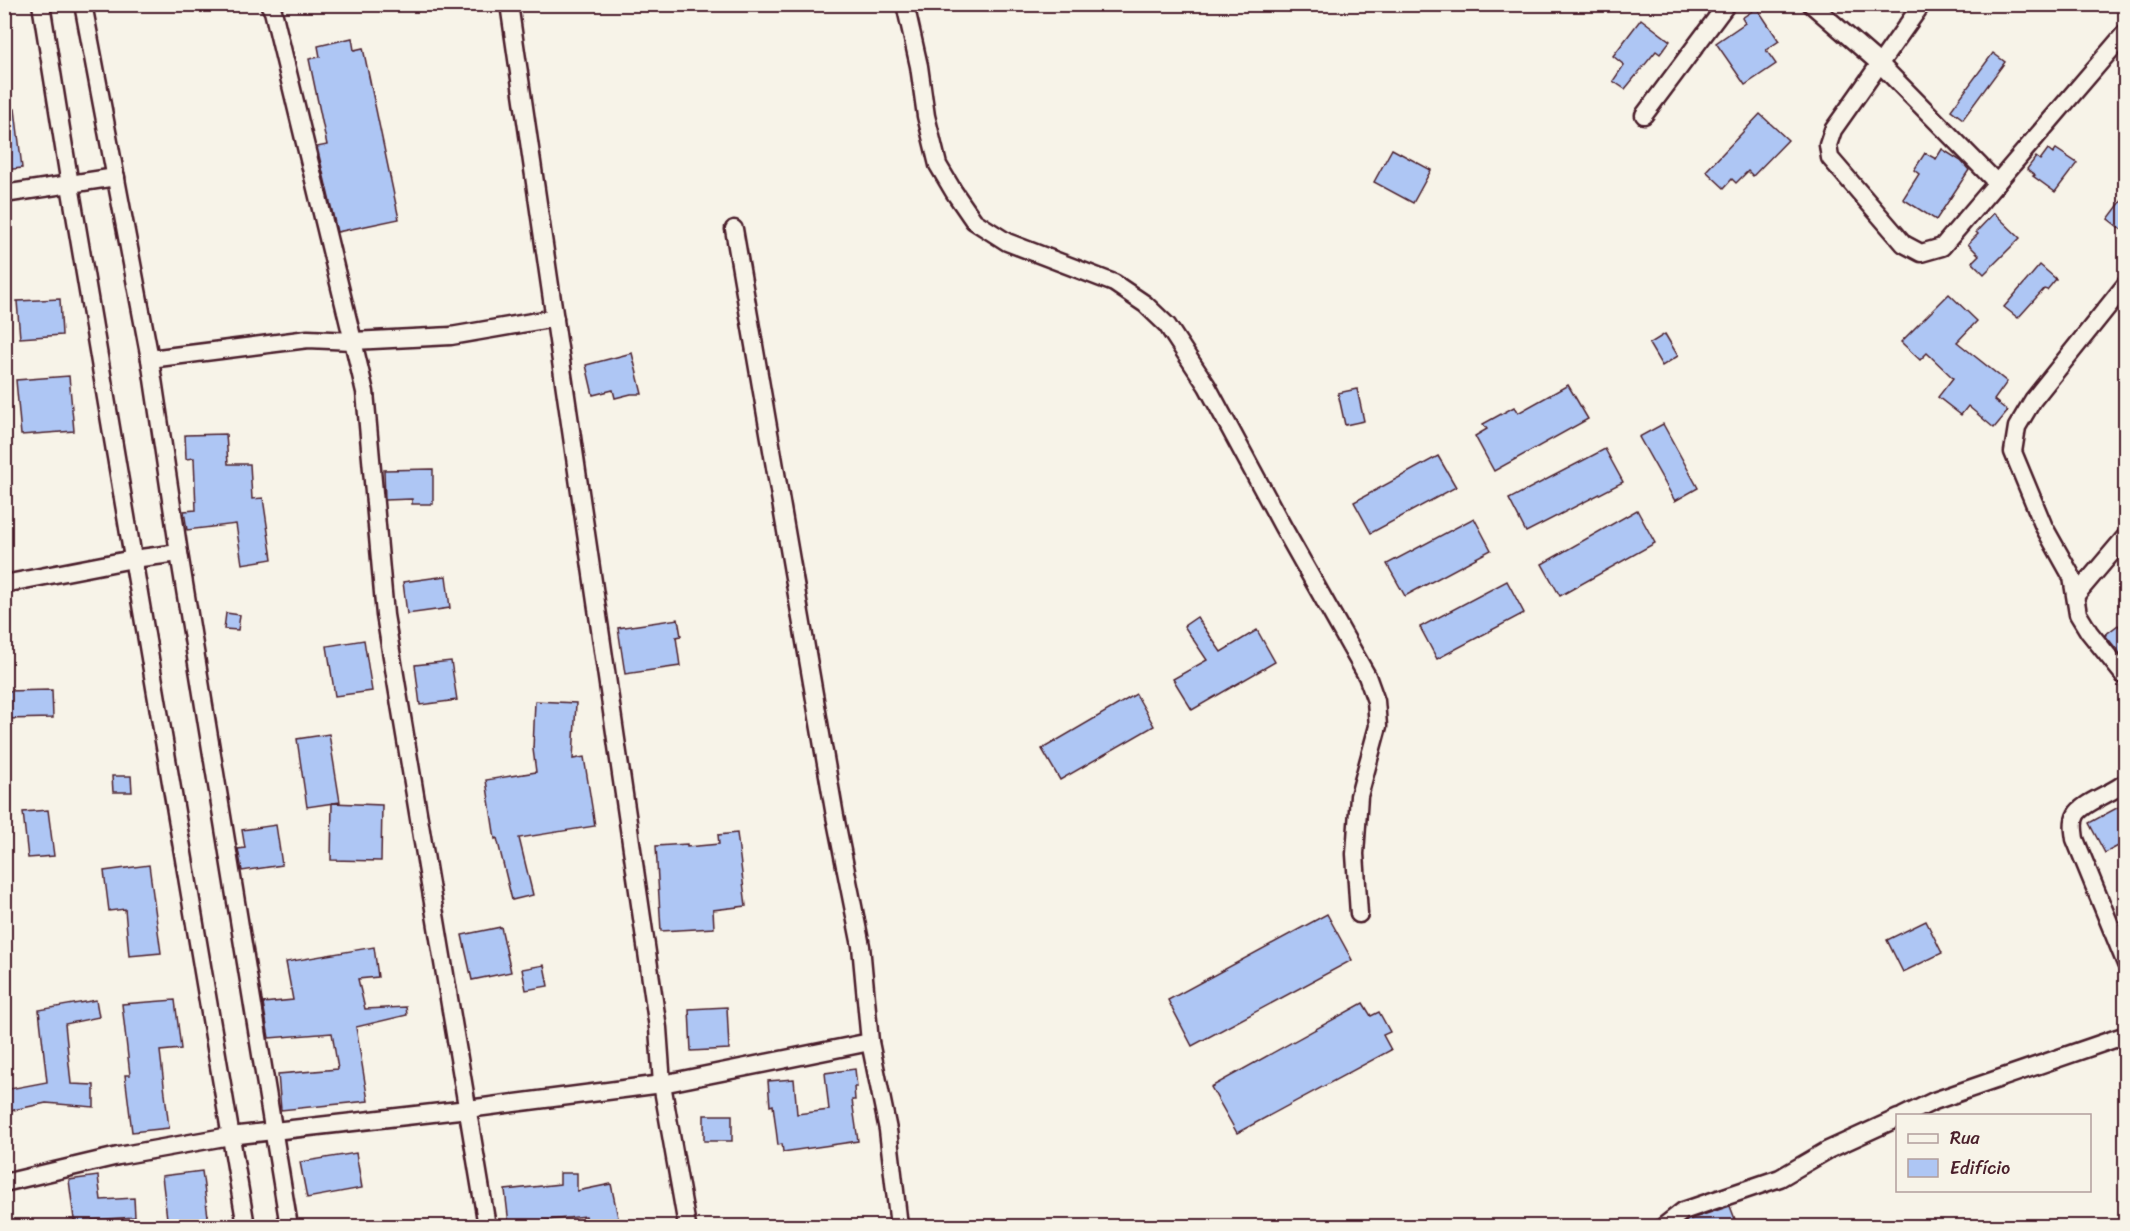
<svg xmlns="http://www.w3.org/2000/svg" width="2130" height="1231" font-family="Sriracha,sans-serif">
<style>
.building{fill:#aec6f4;stroke:#4a1f2b;stroke-width:1.5}
.lines{fill:none;stroke-linecap:round;stroke-linejoin:round}
.street-casing{stroke:#4a1f2b;stroke-width:21}
.street{stroke:#f7f3e8;stroke-width:16}
</style>
<rect width="100%" height="100%" fill="#f7f3e8"/>
<filter id="ink" filterUnits="userSpaceOnUse"><feTurbulence type="fractalNoise" baseFrequency=".0167" numOctaves="2"/><feDisplacementMap in="SourceGraphic" scale="12" xChannelSelector="R" yChannelSelector="G"/><feConvolveMatrix kernelMatrix="1 2 1 2 8 2 1 2 1" color-interpolation-filters="sRGB"/></filter>
<g filter="url(#ink)">
<g class="building">
<path d="M1757 8 1779 41 1766 50 1776 64 1745 85 1716 43 1745 23 1742 18Z"/>
<path d="M1641 19 1670 41 1660 54 1656 51 1625 89 1613 81 1624 65 1613 56Z"/>
<path d="M352 38 354 50 363 48 399 219 337 232 317 147 327 145 309 59 320 57 318 46Z"/>
<path d="M1993 53 2005 62 1963 119 1951 110Z"/>
<path d="M4 109H15L22 168 4 170Z"/>
<path d="M1760 114 1788 140 1753 176 1748 171 1736 183 1732 179 1724 188 1706 171Z"/>
<path d="M1392 149 1431 170 1413 203 1374 182Z"/>
<path d="M1942 149 1961 161 1969 170 1936 220 1903 199 1919 174 1914 170 1925 153 1936 159Z"/>
<path d="M2048 149 2053 153 2056 149 2077 163 2055 192 2033 176 2035 175 2027 169 2036 157 2040 160Z"/>
<path d="M2126 195V233L2108 219Z"/>
<path d="M1994 213 2020 238 1984 274 1972 262 1979 255 1968 244 1978 234 1976 232Z"/>
<path d="M2040 265 2056 279 2047 290 2044 289 2018 318 2004 307Z"/>
<path d="M1949 294 1977 321 1957 342 2007 382 1994 400 2008 411 1994 428 1968 406 1961 415 1938 397 1953 378 1927 353 1920 360 1901 342Z"/>
<path d="M60 299 62 335 20 338 17 301Z"/>
<path d="M1665 334 1678 356 1662 366 1649 344Z"/>
<path d="M632 353 642 394H631L615 398 613 390 593 395 586 365Z"/>
<path d="M69 376 74 431 21 435 16 380Z"/>
<path d="M1568 385 1588 419 1494 471 1475 436 1487 429 1483 424 1514 407 1518 413Z"/>
<path d="M1357 389 1364 421 1345 425 1338 393Z"/>
<path d="M1663 424 1698 488 1675 501 1639 437Z"/>
<path d="M226 434 228 464H250L252 499 263 498 272 559 242 564 236 524 187 530 184 511 196 510 194 458 186 459 185 435Z"/>
<path d="M1605 449 1623 482 1526 532 1509 499Z"/>
<path d="M1438 456 1456 487 1371 533 1354 502Z"/>
<path d="M433 469V504H412V499L385 500 384 470Z"/>
<path d="M1637 510 1655 543 1560 596 1542 564Z"/>
<path d="M1474 518 1491 550 1405 596 1387 564Z"/>
<path d="M446 576 450 608 407 614 403 582Z"/>
<path d="M1507 581 1524 613 1437 659 1420 627Z"/>
<path d="M226 613 240 615 238 630 224 629Z"/>
<path d="M1197 617 1221 652 1257 630 1275 662 1192 710 1173 679 1207 660 1184 626Z"/>
<path d="M678 619 681 636 676 637 680 666 625 674 618 628Z"/>
<path d="M2118 625 2126 635V661L2105 635Z"/>
<path d="M364 640 372 691 335 696 327 646Z"/>
<path d="M451 661 457 700 420 705 415 665Z"/>
<path d="M52 690 53 718 4 719V691Z"/>
<path d="M1136 694 1154 726 1060 780 1042 749Z"/>
<path d="M535 701 576 703 573 759 584 757 595 826 519 838 533 895 512 900 497 838 495 839 486 780 536 772 533 749Z"/>
<path d="M329 734 340 802 307 807 297 739Z"/>
<path d="M112 776H131L132 792H113Z"/>
<path d="M332 803 382 805 381 861 331 860Z"/>
<path d="M2126 803V842L2105 853 2089 823Z"/>
<path d="M48 810 54 856 28 858 23 812Z"/>
<path d="M276 825 282 865 242 871 238 849 245 848 242 830Z"/>
<path d="M737 833 746 906 713 910 714 928 661 931 656 846 687 844V847L719 844 718 835Z"/>
<path d="M149 865 161 953 129 956 125 909 109 911 104 871Z"/>
<path d="M1327 914 1352 960 1192 1046 1168 1000Z"/>
<path d="M1926 921 1942 953 1903 972 1887 940Z"/>
<path d="M501 927 511 972 472 980 462 935Z"/>
<path d="M374 947 378 977 358 979 365 1009 406 1007 407 1015 356 1027 368 1101 281 1110 278 1074 338 1069 332 1033 269 1038 263 1003 293 1000 286 962Z"/>
<path d="M544 965 548 986 526 990 522 969Z"/>
<path d="M96 1000 99 1017 65 1024 71 1084 94 1085V1107L46 1103 4 1112V1090L47 1082 39 1010Z"/>
<path d="M175 1000 181 1049 160 1051 169 1128 132 1132 125 1075H130L122 1004Z"/>
<path d="M1363 1003 1371 1016 1379 1012 1390 1032 1383 1035 1391 1050 1237 1133 1211 1087Z"/>
<path d="M727 1007 729 1049 691 1051 689 1009Z"/>
<path d="M855 1069 857 1087H854L855 1100H852L858 1141 783 1152 782 1144 778 1145 773 1105 770 1106 768 1081 794 1079 797 1114 829 1110 825 1073Z"/>
<rect x="704" y="1115" width="28" height="26"/>
<path d="M356 1153 362 1188 307 1198 300 1162Z"/>
<path d="M202 1171 209 1224 168 1227 162 1176Z"/>
<path d="M560 1173H577V1191L611 1184 620 1227H588L586 1216 509 1224 505 1190 560 1184Z"/>
<path d="M98 1176 101 1200 134 1198 135 1217 92 1220 93 1227H75L69 1180Z"/>
<path d="M1730 1206 1738 1227H1680L1688 1220Z"/>
</g>
<g class="lines">
<g class="street-casing">
<g id="street">
<path d="M41 4 70 185 246 1226"/>
<path d="M83 4 150 359 179 553 289 1226"/>
<path d="M269 4 273 11 353 341 451 336 555 318"/>
<path d="M509 4 658 1028 662 1084 687 1226"/>
<path d="M905 4 919 66 926 116 938 165 954 192 974 221 1007 242 1114 283 1145 304 1167 325 1207 386 1283 527 1367 676 1376 701 1378 726 1359 796 1355 854 1359 914"/>
<path d="M1811 4 1880 64 1997 183"/>
<path d="M1922 4 1833 130 1828 145 1830 158 1904 244 1921 253 1942 247 2126 32"/>
<path d="M1644 115 1727 4"/>
<path d="M4 194 116 177"/>
<path d="M734 229 835 816 861 946 870 1042 888 1130 899 1226"/>
<path d="M2126 284 2033 400 2017 427 2013 452 2044 527 2072 577 2078 614 2089 632 2126 678"/>
<path d="M150 359 308 339 353 341 365 392 385 615 487 1226"/>
<path d="M4 584 133 559 179 553"/>
<path d="M2076 595 2126 536"/>
<path d="M2126 782C2113 793 2082 803 2076 815 2072 822 2074 832 2075 839L2126 964"/>
<path d="M1903 1116 1934 1101 2126 1035"/>
<path d="M4 1183 118 1156 230 1136 468 1109 662 1084 870 1042"/>
<path d="M1664 1226 1683 1211 1780 1178 1828 1150 1898 1118"/>
</g>
</g>
<use href="#street" class="street"/>
</g>
</g>
<rect width="2130" height="1231" fill="none" stroke="#f7f3e8" stroke-width="24"/>
<rect x="12" y="12" width="2106" height="1207" fill="none" stroke="#4a1f2b" stroke-width="2" filter="url(#ink)"/>
<rect x="1896" y="1114" width="195" height="78" fill="#f7f3e8" stroke="#b29e9c" stroke-width="1.5"/>
<rect x="1908" y="1134" width="30" height="9" fill="#f7f3e8" stroke="#b29e9c" stroke-width="1.5"/>
<text x="1950" y="1144" font-size="18" fill="#4a1f2b">Rua</text>
<rect x="1908" y="1159" width="30" height="18" fill="#aec6f4" stroke="#b29e9c" stroke-width="1.5"/>
<text x="1950" y="1174" font-size="18" fill="#4a1f2b">Edifício</text>
</svg>
